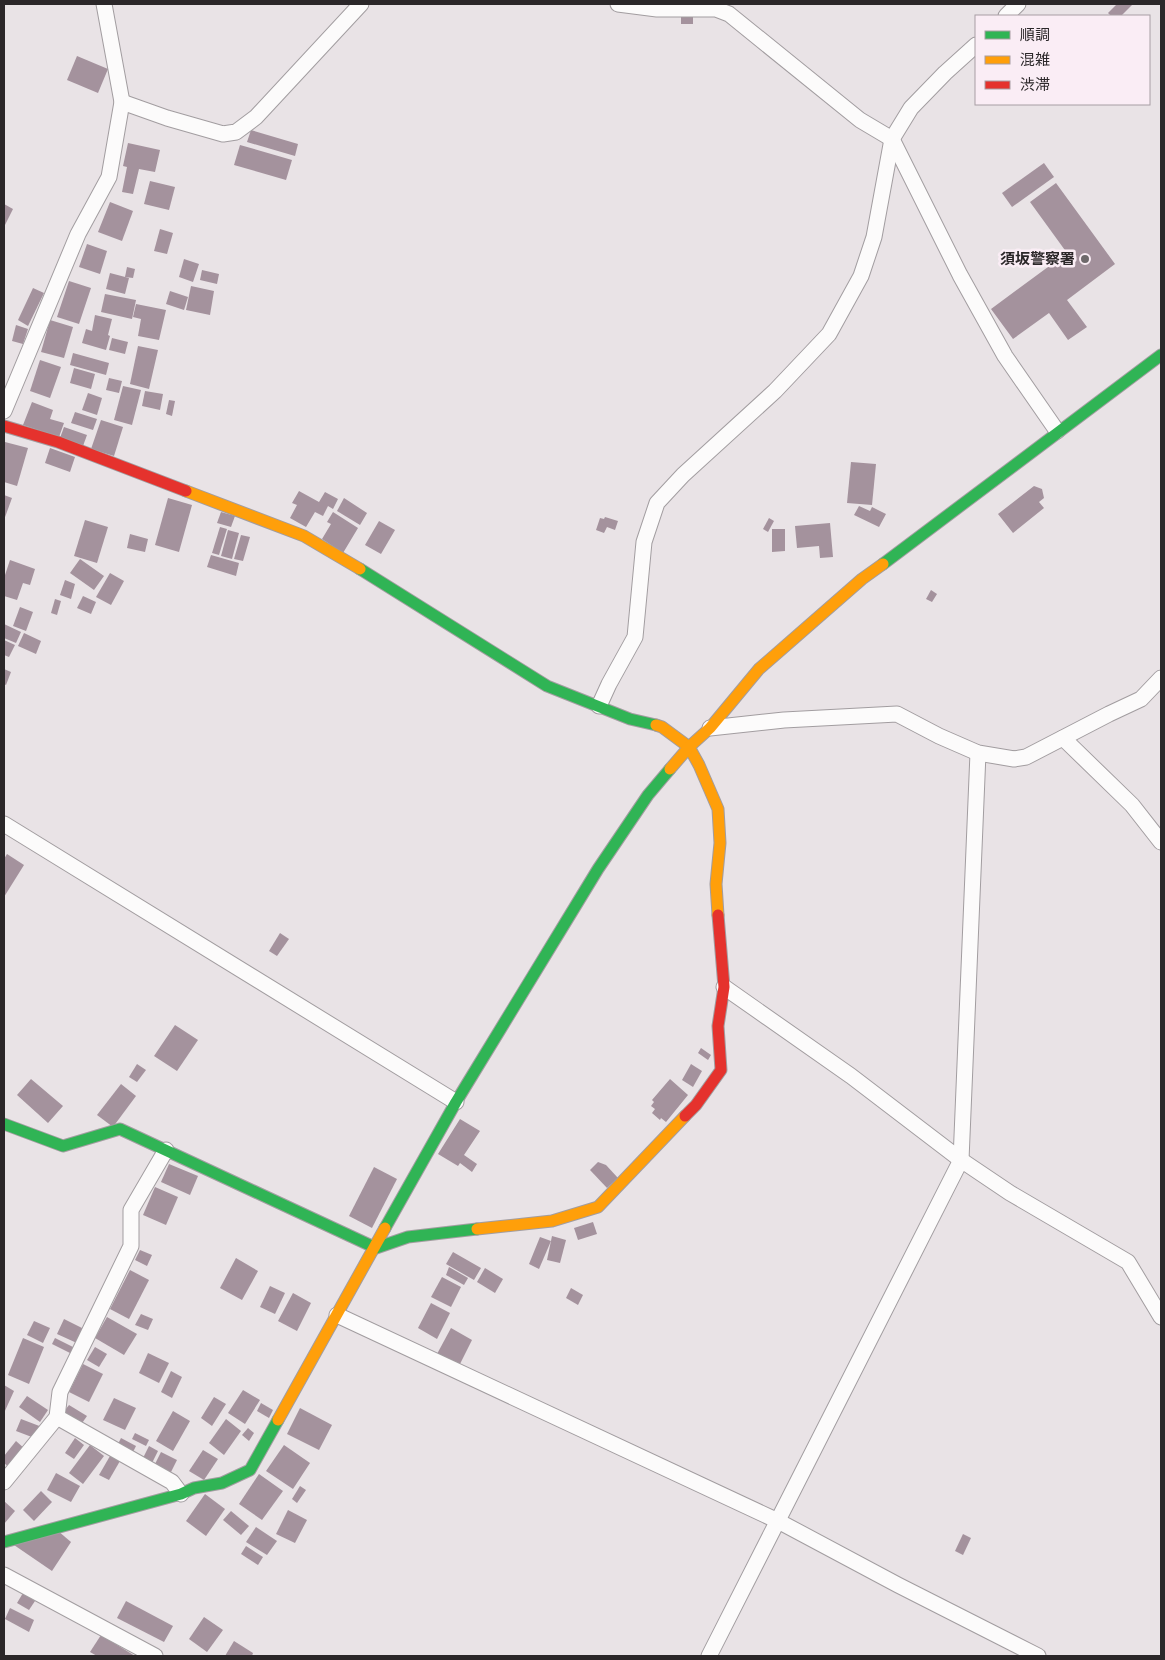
<svg xmlns="http://www.w3.org/2000/svg" width="1165" height="1660" font-family="'Roboto Serif','Noto Sans JP',serif">
<style>
.building{fill:#a4929d}
.lines{fill:none;stroke-linecap:round;stroke-linejoin:round}
.street-casing{stroke:#a29da0;stroke-width:17}
.fast-casing{stroke:#a29da0;stroke-width:13}
.slow-casing{stroke:#a29da0;stroke-width:13}
.jam-casing{stroke:#a29da0;stroke-width:13}
.street{stroke:#fcfbfb;stroke-width:15}
.fast{stroke:#30b455;stroke-width:11}
.slow{stroke:#ff9f0a;stroke-width:11}
.jam{stroke:#e5322d;stroke-width:11}
.poi-dot{fill:#6e696b;stroke:#faedf5;stroke-width:2}
.labels{text-anchor:middle;dominant-baseline:central;stroke-width:5;stroke-linejoin:round;paint-order:stroke}
.poi-label{font-size:15px;font-weight:bold;fill:#2b2729;stroke:#faedf5;text-anchor:end}
</style>
<rect width="100%" height="100%" fill="#e9e3e6"/>
<g class="building">
<path d="M1117 4H1133L1121 16H1111L1108 13Z"/>
<rect x="681" y="15" width="12" height="9"/>
<path d="M77 56 108 69 98 93 67 80Z"/>
<path d="M251 130 298 144 295 156 247 142Z"/>
<path d="M128 143 160 150 155 172 139 169 133 194 122 192 127 167 123 166Z"/>
<path d="M240 145 292 160 286 180 234 165Z"/>
<path d="M1044 163 1054 177 1012 207 1002 193Z"/>
<path d="M150 181 175 187 169 210 144 204Z"/>
<path d="M1056 183 1115 264 1067 300 1087 327 1068 340 1049 313 1013 339 991 309 1067 253 1030 202Z"/>
<path d="M110 202 133 211 122 241 98 232Z"/>
<path d="M4 204 13 209 4 227Z"/>
<path d="M160 229 173 233 167 254 154 251Z"/>
<path d="M87 244 107 251 100 274 79 267Z"/>
<path d="M184 259 199 264 193 282 179 277Z"/>
<path d="M127 267 135 269 133 278 125 277Z"/>
<path d="M202 270 219 274 217 284 200 280Z"/>
<path d="M110 273 129 278 125 294 106 289Z"/>
<path d="M69 281 91 288 79 324 57 317Z"/>
<path d="M191 286 214 291 210 315 186 310Z"/>
<path d="M33 288 44 293 28 326 18 320Z"/>
<path d="M170 291 188 297 184 310 166 304Z"/>
<path d="M105 294 136 300 132 319 101 312Z"/>
<path d="M136 304 166 310 159 340 138 336 141 319 133 317Z"/>
<path d="M95 315 112 319 108 335 110 336 106 350 82 343 86 329 92 331Z"/>
<path d="M50 320 73 327 64 358 41 352Z"/>
<path d="M16 325 28 329 23 344 12 341Z"/>
<path d="M112 338 128 342 125 354 109 350Z"/>
<path d="M138 346 158 350 149 389 130 384Z"/>
<path d="M73 353 109 363 106 375 70 365Z"/>
<path d="M40 360 61 367 50 398 30 391Z"/>
<path d="M74 368 95 374 91 389 70 383Z"/>
<path d="M109 378 122 381 119 393 106 390Z"/>
<path d="M123 386 141 390 132 425 114 420Z"/>
<path d="M145 391 163 394 160 410 142 406Z"/>
<path d="M88 393 102 398 97 415 82 410Z"/>
<path d="M169 400 175 401 172 416 166 414Z"/>
<path d="M32 402 53 410 50 419 64 423 59 437 23 425Z"/>
<path d="M75 412 97 419 93 430 71 423Z"/>
<path d="M101 420 123 427 114 456 91 449Z"/>
<path d="M64 427 87 435 83 446 60 438Z"/>
<path d="M5 442 28 448 17 486 4 482V447Z"/>
<path d="M50 448 75 457 70 472 45 463Z"/>
<path d="M851 462 876 464 872 505 847 503Z"/>
<path d="M1034 486 1042 489 1044 498 1039 502 1044 508 1013 533 998 514Z"/>
<path d="M299 491 319 502 325 492 338 499 333 509 328 506 323 516 315 512 306 527 290 518 297 505 292 503Z"/>
<path d="M4 495 12 498 4 520Z"/>
<path d="M168 498 192 505 179 552 155 545Z"/>
<path d="M344 498 367 513 360 525 337 511Z"/>
<path d="M859 506 870 511 872 507 886 514 879 527 854 515Z"/>
<path d="M221 512 235 516 231 527 217 523Z"/>
<path d="M333 512 358 528 343 553 322 539 331 524 327 522Z"/>
<path d="M605 517 618 521 615 530 607 527 604 533 596 530 600 518 604 519Z"/>
<path d="M769 518 774 521 768 532 763 529Z"/>
<path d="M85 520 108 527 97 563 74 556Z"/>
<path d="M379 521 395 530 381 554 365 545Z"/>
<path d="M830 523 833 557 820 558 819 546 797 548 795 526Z"/>
<path d="M220 527 227 529 219 555 212 553Z"/>
<path d="M772 529H785V551L772 552Z"/>
<path d="M228 530 239 533 232 559 221 556Z"/>
<path d="M130 534 148 539 145 552 127 548Z"/>
<path d="M241 535 250 537 243 561 234 559Z"/>
<path d="M211 555 239 563 236 576 207 567Z"/>
<path d="M80 559 104 576 94 590 70 573Z"/>
<path d="M10 560 35 569 30 585 23 583 17 600 4 596V578Z"/>
<path d="M110 573 124 581 111 605 96 597Z"/>
<path d="M65 580 75 584 71 599 60 595Z"/>
<path d="M931 590 937 594 932 602 926 599Z"/>
<path d="M83 596 96 602 91 614 77 608Z"/>
<path d="M55 599 61 601 57 615 51 613Z"/>
<path d="M20 607 33 612 26 631 13 626Z"/>
<path d="M4 624 21 632 16 643 4 638Z"/>
<path d="M24 633 41 641 36 654 18 646Z"/>
<path d="M4 640 15 645 9 657 4 655Z"/>
<path d="M4 669 11 672 6 685 4 684Z"/>
<path d="M7 854 24 865 4 897V859Z"/>
<path d="M280 933 289 939 277 956 269 951Z"/>
<path d="M175 1025 198 1040 177 1071 154 1056Z"/>
<path d="M701 1048 711 1055 708 1060 698 1053Z"/>
<path d="M137 1064 146 1070 137 1082 129 1077Z"/>
<path d="M691 1064 702 1071 693 1087 682 1080Z"/>
<path d="M31 1079 63 1106 48 1123 17 1095Z"/>
<path d="M670 1079 688 1095 666 1122 661 1118 660 1120 652 1113 655 1109 651 1106 654 1102 652 1100Z"/>
<path d="M121 1084 136 1096 113 1127 97 1115Z"/>
<path d="M460 1119 480 1131 464 1155 477 1164 472 1172 460 1163 458 1166 438 1154Z"/>
<path d="M598 1162 606 1165 618 1178 607 1188 590 1170Z"/>
<path d="M169 1164 198 1176 190 1195 161 1182Z"/>
<path d="M374 1167 397 1179 372 1228 349 1216Z"/>
<path d="M155 1187 178 1197 166 1225 143 1215Z"/>
<path d="M593 1222 597 1234 578 1240 574 1228Z"/>
<path d="M552 1236 566 1240 560 1263 547 1260Z"/>
<path d="M540 1237 551 1241 539 1269 529 1264Z"/>
<path d="M140 1250 152 1255 147 1266 135 1260Z"/>
<path d="M453 1252 481 1268 474 1280 446 1264Z"/>
<path d="M236 1258 258 1271 242 1300 220 1288Z"/>
<path d="M449 1267 468 1278 464 1285 446 1275Z"/>
<path d="M485 1268 503 1279 495 1293 477 1282Z"/>
<path d="M130 1270 149 1280 129 1319 110 1309Z"/>
<path d="M442 1277 461 1287 451 1307 431 1297Z"/>
<path d="M270 1286 285 1293 275 1314 260 1307Z"/>
<path d="M571 1288 583 1295 578 1305 566 1298Z"/>
<path d="M293 1293 311 1303 297 1331 278 1321Z"/>
<path d="M431 1303 450 1313 437 1339 418 1328Z"/>
<path d="M141 1314 153 1319 148 1330 135 1325Z"/>
<path d="M107 1317 137 1334 124 1355 95 1338Z"/>
<path d="M64 1319 86 1330 79 1344 57 1334Z"/>
<path d="M34 1321 50 1328 43 1343 27 1335Z"/>
<path d="M451 1328 472 1340 459 1366 437 1354Z"/>
<path d="M23 1338 44 1347 29 1384 8 1375Z"/>
<path d="M55 1338 75 1348 72 1354 52 1344Z"/>
<path d="M95 1347 107 1354 99 1367 87 1360Z"/>
<path d="M148 1353 169 1363 159 1383 139 1373Z"/>
<path d="M83 1364 103 1374 89 1402 69 1392Z"/>
<path d="M171 1371 182 1377 172 1398 161 1392Z"/>
<path d="M4 1385 14 1391 4 1413Z"/>
<path d="M243 1390 260 1400 245 1424 228 1413Z"/>
<path d="M27 1396 48 1410 40 1422 19 1407Z"/>
<path d="M214 1397 226 1404 212 1426 201 1418Z"/>
<path d="M114 1398 136 1408 125 1430 103 1420Z"/>
<path d="M261 1403 273 1410 269 1418 257 1411Z"/>
<path d="M69 1405 87 1416 80 1426 62 1414Z"/>
<path d="M300 1408 332 1425 319 1450 287 1434Z"/>
<path d="M173 1411 190 1421 173 1451 156 1441Z"/>
<path d="M21 1419 42 1427 37 1439 16 1431Z"/>
<path d="M226 1419 241 1431 224 1455 209 1443Z"/>
<path d="M248 1428 254 1433 249 1441 242 1435Z"/>
<path d="M135 1433 149 1440 146 1446 132 1439Z"/>
<path d="M75 1438 84 1445 74 1459 65 1453Z"/>
<path d="M121 1438 136 1446 132 1454 117 1446Z"/>
<path d="M16 1441 25 1449 10 1468 4 1463V1456Z"/>
<path d="M90 1445 104 1456 83 1484 69 1473Z"/>
<path d="M284 1445 310 1463 293 1489 266 1471Z"/>
<path d="M149 1446 158 1451 152 1463 143 1458Z"/>
<path d="M203 1450 218 1459 204 1480 189 1471Z"/>
<path d="M161 1452 177 1460 170 1474 154 1466Z"/>
<path d="M110 1456 120 1461 109 1480 99 1475Z"/>
<path d="M56 1473 80 1486 71 1502 47 1490Z"/>
<path d="M259 1474 283 1491 262 1520 239 1504Z"/>
<path d="M300 1486 306 1490 297 1503 292 1499Z"/>
<path d="M41 1491 52 1502 34 1521 23 1510Z"/>
<path d="M205 1494 225 1509 206 1536 186 1521Z"/>
<path d="M4 1501 15 1511 4 1524Z"/>
<path d="M288 1510 307 1520 295 1543 276 1534Z"/>
<path d="M231 1511 249 1526 241 1535 223 1520Z"/>
<path d="M256 1527 277 1541 267 1555 246 1542Z"/>
<path d="M58 1531 71 1542 52 1571 14 1545Z"/>
<path d="M963 1534 971 1538 963 1555 955 1551Z"/>
<path d="M246 1546 263 1557 258 1565 241 1554Z"/>
<path d="M23 1593 35 1601 29 1610 17 1603Z"/>
<path d="M126 1601 173 1626 164 1642 117 1618Z"/>
<path d="M10 1608 34 1620 29 1632 5 1619Z"/>
<path d="M204 1617 223 1630 207 1652 189 1639Z"/>
<path d="M101 1635 135 1656H97L90 1652Z"/>
<path d="M234 1641 253 1653 252 1656H225Z"/>
</g>
<g class="lines">
<g class="street-casing">
<g id="street">
<path d="M618 4 657 9H716L729 14 860 120 892 139 960 275 1005 356 1057 431"/>
<path d="M1006 16 1018 4"/>
<path d="M122 102 167 118 223 134 236 132 256 117 361 4"/>
<path d="M4 411 78 234 109 177 122 102 104 4"/>
<path d="M599 706 609 684 635 637 644 542 657 503 683 475 775 391 829 334 861 276 874 237 892 139 911 108 945 73 976 45"/>
<path d="M710 728 784 720 897 714 939 736 978 753 1014 759 1026 757 1109 714 1141 699 1161 678"/>
<path d="M1063 738 1132 805 1161 842"/>
<path d="M4 824 456 1102"/>
<path d="M724 987 851 1076 961 1160 1010 1193 1128 1262 1161 1317"/>
<path d="M337 1315 778 1521 898 1585 1038 1656"/>
<path d="M57 1417 172 1482 181 1494"/>
<path d="M4 1482 57 1417 60 1392 131 1246V1210L166 1150"/>
<path d="M4 1575 155 1656"/>
<path d="M709 1656 961 1160 978 753"/>
</g>
</g>
<g class="fast-casing">
<g id="fast">
<path d="M883 564 1161 355"/>
<path d="M360 569 547 686 630 719 656 725"/>
<path d="M4 1124 63 1146 120 1129 376 1248 408 1237 477 1229"/>
<path d="M385 1228 456 1102 598 869 648 795 670 769"/>
<path d="M4 1542 181 1494 194 1488 222 1483 250 1470 278 1420"/>
</g>
</g>
<g class="slow-casing">
<g id="slow">
<path d="M186 491 304 536 360 569"/>
<path d="M656 725 662 727 689 747 699 765 718 809 720 843 716 884 718 915"/>
<path d="M670 769 689 747 710 728 759 669 862 579 883 564"/>
<path d="M477 1229 552 1221 598 1207 685 1116"/>
<path d="M278 1420 385 1228"/>
</g>
</g>
<g class="jam-casing">
<g id="jam">
<path d="M4 426 58 442 186 491"/>
<path d="M685 1116 696 1105 721 1070 718 1026 724 987 718 915"/>
</g>
</g>
<use href="#street" class="street"/>
<use href="#fast" class="fast"/>
<use href="#slow" class="slow"/>
<use href="#jam" class="jam"/>
</g>
<circle class="poi-dot" cx="1085" cy="259" r="5"/>
<g class="labels">
<g class="poi-label">
<text x="1075" y="259">須坂警察署</text>
</g>
</g>
<rect width="1165" height="1660" fill="none" stroke="#2b2729" stroke-width="10"/>
<rect x="975" y="15" width="175" height="90" fill="#faedf5" stroke="#a79ea3"/>
<rect x="985" y="31" width="25" height="8" fill="#30b455" stroke="#a79ea3"/>
<text x="1020" y="40" font-size="15" fill="#2b2729">順調</text>
<rect x="985" y="56" width="25" height="8" fill="#ff9f0a" stroke="#a79ea3"/>
<text x="1020" y="65" font-size="15" fill="#2b2729">混雑</text>
<rect x="985" y="81" width="25" height="8" fill="#e5322d" stroke="#a79ea3"/>
<text x="1020" y="90" font-size="15" fill="#2b2729">渋滞</text>
</svg>
